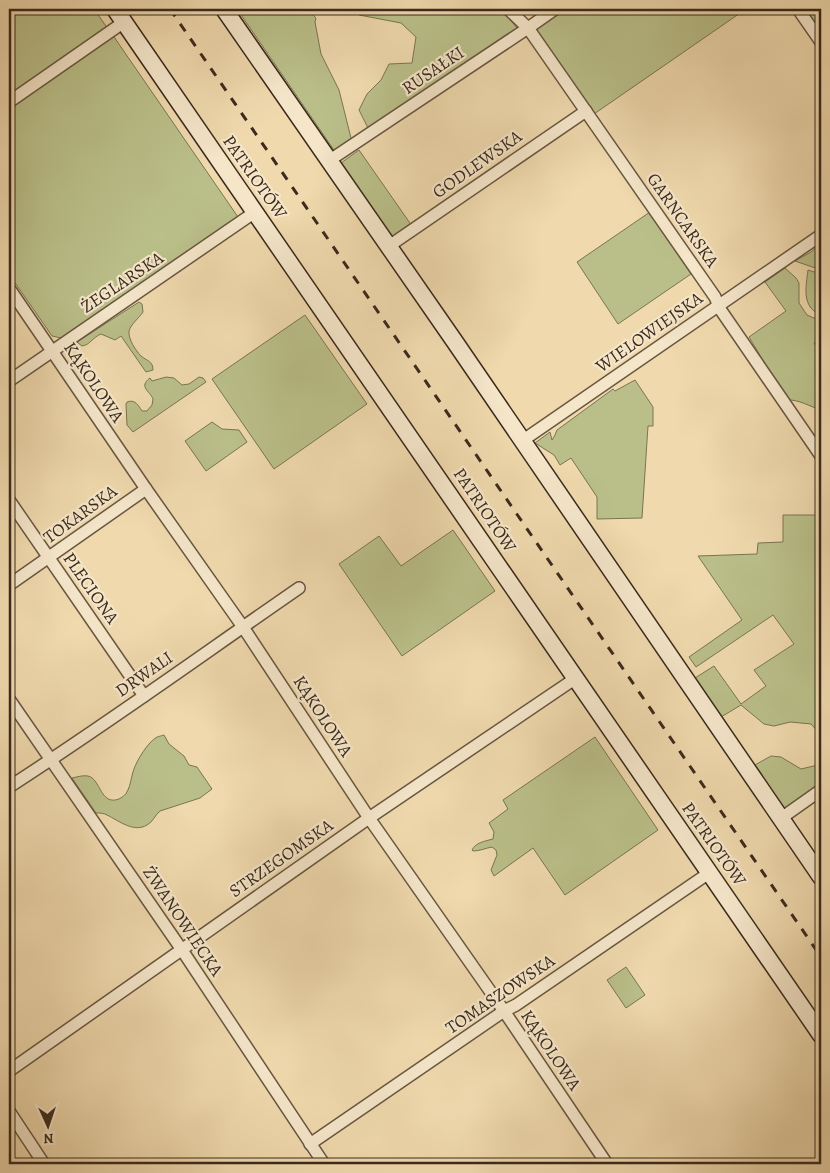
<svg xmlns="http://www.w3.org/2000/svg" width="830" height="1173" font-family="Alegreya,serif">
<style>
.green{fill:#babf89;stroke:#7a7453}
.lines{fill:none;stroke-linecap:round;stroke-linejoin:round}
.minor-casing{stroke:#685641;stroke-width:14}
.secondary-casing{stroke:#3b2a1d;stroke-width:19}
.minor{stroke:#f5e6ca;stroke-width:11}
.secondary{stroke:#f5e6ca;stroke-width:16}
.rail{stroke:#3b2a1d;stroke-width:3;stroke-dasharray:9 9;stroke-linecap:butt}
.labels{text-anchor:middle;dominant-baseline:central;stroke-width:4.5;stroke-linejoin:round;paint-order:stroke}
.street-label{font-size:18px;fill:#3b2a1d;stroke:#f5e6ca}
</style>
<rect width="100%" height="100%" fill="#efd9ad"/>
<filter id="stains"><feTurbulence type="fractalNoise" baseFrequency=".004" numOctaves="4"/><feColorMatrix values="0 0 0 0 .2 0 0 0 0 .09 0 0 0 0 .02 0 0 0 .5 -.17"/></filter>
<radialGradient id="worn" r=".72"><stop offset=".6" stop-color="#630" stop-opacity="0"/><stop offset="1" stop-color="#630" stop-opacity=".3"/></radialGradient>
<g class="green">
<path d="M14 9H94L108 29 9 98V12Z"/>
<path d="M232 9H235L334 152H331Z"/>
<path d="M237 9H307L316 18 315 22 321 54 339 90 352 142 336 153Z"/>
<path d="M364 9H502L517 28 369 130 359 110 367 94 381 80 389 64 412 63 416 37 401 23 359 15Z"/>
<path d="M547 9H746L594 114 529 21Z"/>
<path d="M802 9H821V37Z"/>
<path d="M112 34 238 217 61 338 52 336 9 274V106Z"/>
<path d="M359 150 412 226 393 236H392L341 163Z"/>
<path d="M650 212 691 274 618 324 577 262Z"/>
<path d="M821 243V249L818 256 821 259V270L795 261 811 252Z"/>
<path d="M785 268 796 278 799 283V303L807 315 821 321V339L814 343 821 354V410C811 407 798 399 787 400L749 337 786 311 765 282Z"/>
<path d="M808 270 821 274V315C801 307 806 287 808 270Z"/>
<path d="M139 302 142 304 143 312C139 318 131 324 129 331 128 339 136 351 141 356 147 361 153 361 153 370L146 372 121 336 115 340 101 334C93 337 90 345 82 346L77 342Z"/>
<path d="M305 315 367 404 274 469 212 379Z"/>
<path d="M166 377 174 378 182 385 189 384 199 377 203 378 206 382 133 432 127 425 126 404 127 402C135 399 138 405 142 411H147L152 405 153 399C150 391 138 387 150 378L152 381Z"/>
<path d="M635 380 653 407V426H648L642 518 597 519V497L571 458 560 465 554 455 535 443 550 432 552 440 555 435 557 430 613 389 615 391Z"/>
<path d="M212 422 222 429 239 430 247 442 206 471 185 441Z"/>
<path d="M783 515H817L821 527V735L811 724 790 722 774 726 764 724 741 705 721 717 695 678 714 666 741 704 766 686 754 670 794 644 773 615 696 667 689 657 742 620 698 556 757 554 758 543 783 542Z"/>
<path d="M453 530 495 591 402 656 339 564 379 536 401 566Z"/>
<path d="M164 735 169 744 184 756 189 765 197 767 212 789 200 798 160 811C155 815 153 822 147 825 134 833 119 821 107 815 104 813 99 813 96 813L72 778C77 777 83 775 88 776 101 779 100 806 119 799 131 794 130 779 134 769 137 760 148 742 157 737 157 737 164 735 164 735Z"/>
<path d="M595 737 658 830 565 895 533 848 494 876 491 870 497 855 496 850 492 847C486 848 480 851 473 851L472 850C475 843 485 841 493 839L494 832 489 823 508 809 503 800Z"/>
<path d="M771 756 781 757 801 769 818 765 821 762V785L784 809 755 765Z"/>
<path d="M626 967 645 995 626 1008 607 980Z"/>
</g>
<g class="lines">
<g class="minor-casing">
<g id="minor">
<path d="M508 9 528 28 715 297 720 309 821 456"/>
<path d="M798 9 821 42"/>
<path d="M9 102 124 22"/>
<path d="M330 160 528 28 555 9"/>
<path d="M389 246 586 111"/>
<path d="M9 288 146 489 243 627 369 818 504 1011 607 1164"/>
<path d="M9 381 255 212"/>
<path d="M522 441 821 235"/>
<path d="M9 500 144 696"/>
<path d="M9 585 146 489"/>
<path d="M9 699 182 950 324 1164"/>
<path d="M9 787C107 724 202 655 299 588"/>
<path d="M780 819 821 790"/>
<path d="M9 1071 369 818 576 678"/>
<path d="M9 1111 44 1164"/>
<path d="M310 1144 504 1011 516 1005 709 873"/>
</g>
</g>
<g class="secondary-casing">
<g id="secondary">
<path d="M115 9 821 1035"/>
<path d="M224 9 455 342 821 877"/>
</g>
</g>
<use href="#minor" class="minor"/>
<use href="#secondary" class="secondary"/>
<path class="rail" d="M170 9 821 957"/>
</g>
<g class="labels">
<g class="street-label">
<text transform="translate(433 70) rotate(-34)">RUSAŁKI</text>
<text transform="translate(477 164) rotate(-35)">GODLEWSKA</text>
<text transform="translate(255 177) rotate(55)">PATRIOTÓW</text>
<text transform="translate(683 220) rotate(55)">GARNCARSKA</text>
<text transform="translate(122 282) rotate(-34)">ŻEGLARSKA</text>
<text transform="translate(649 332) rotate(-35)">WIELOWIEJSKA</text>
<text transform="translate(94 382) rotate(56)">KĄKOLOWA</text>
<text transform="translate(485 510) rotate(56)">PATRIOTÓW</text>
<text transform="translate(80 514) rotate(-36)">TOKARSKA</text>
<text transform="translate(91 588) rotate(55)">PLECIONA</text>
<text transform="translate(144 674) rotate(-35)">DRWALI</text>
<text transform="translate(323 716) rotate(57)">KĄKOLOWA</text>
<text transform="translate(714 844) rotate(55)">PATRIOTÓW</text>
<text transform="translate(281 858) rotate(-35)">STRZEGOMSKA</text>
<text transform="translate(183 921) rotate(56)">ŻWANOWIECKA</text>
<text transform="translate(500 994) rotate(-34)">TOMASZOWSKA</text>
<text transform="translate(551 1050) rotate(56)">KĄKOLOWA</text>
</g>
</g>
<rect width="830" height="1173" fill="none" stroke="#efd9ad" stroke-width="30"/>
<rect x="10" y="10" width="810" height="1153" fill="none" stroke="#3b2a1d" stroke-width="2.5"/>
<rect x="15" y="15" width="800" height="1143" fill="none" stroke="#3b2a1d"/>
<g transform="translate(48 1126) rotate(177)" stroke="#f5e6ca" stroke-width="4" paint-order="stroke">
<path d="M0-4L9 19L0 12L-9 19Z" fill="#3b2a1d"/>
<text y="-8" font-size="14" font-weight="bold" text-anchor="middle" fill="#3b2a1d">N</text>
</g>
<rect width="100%" height="100%" filter="url(#stains)"/>
<rect width="100%" height="100%" fill="url(#worn)"/>
</svg>
